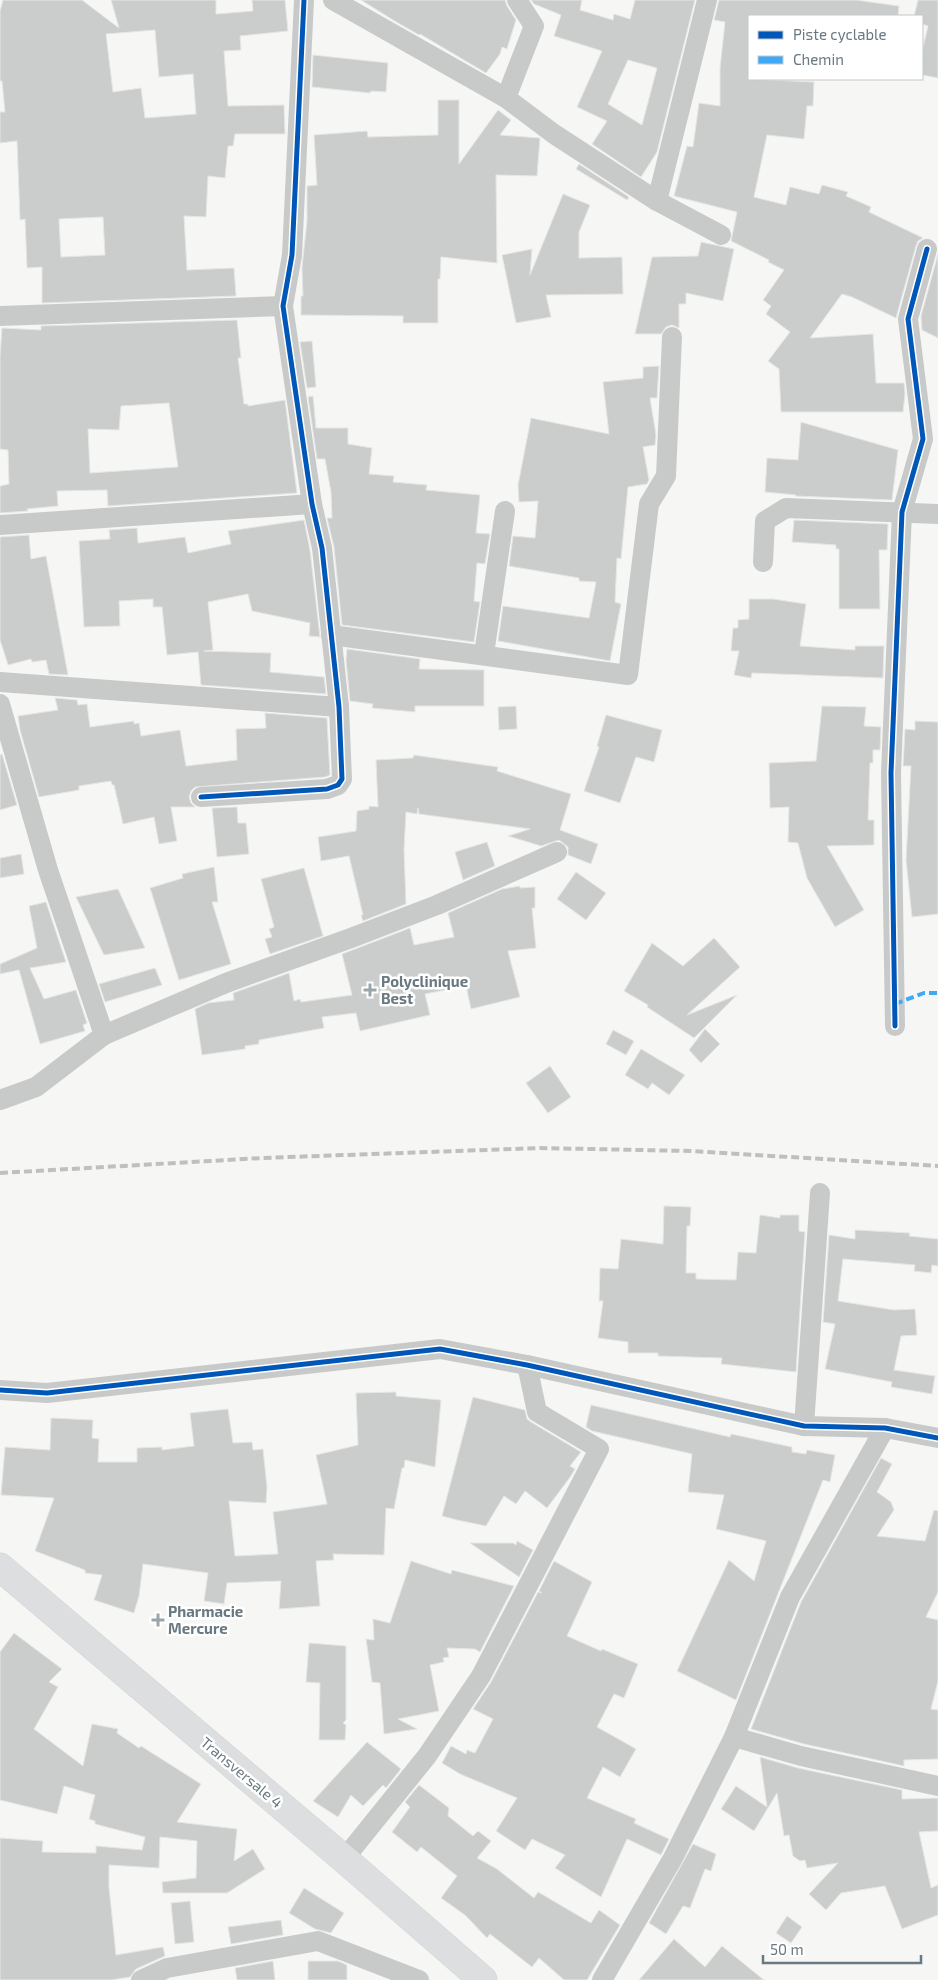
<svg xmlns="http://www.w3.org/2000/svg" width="938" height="1980" font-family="'Exo 2',sans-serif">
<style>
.building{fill:#cbcdcd;stroke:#e6e6e4;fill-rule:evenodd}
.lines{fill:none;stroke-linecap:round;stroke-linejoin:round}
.secondary-casing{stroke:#d2d3d3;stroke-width:29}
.street{stroke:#c8caca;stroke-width:20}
.secondary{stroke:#dddedf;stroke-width:28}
.rail{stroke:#bec0c0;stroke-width:4;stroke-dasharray:8 4;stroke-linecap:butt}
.quiet{stroke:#3fa9f5;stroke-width:4;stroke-dasharray:8 4;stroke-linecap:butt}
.cycleway-casing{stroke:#fff;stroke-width:8}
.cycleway{stroke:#0057b8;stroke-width:5}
.poi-dot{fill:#9aa5aa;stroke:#fff;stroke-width:2}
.labels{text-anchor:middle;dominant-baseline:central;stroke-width:5;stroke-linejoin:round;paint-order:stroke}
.poi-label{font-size:15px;font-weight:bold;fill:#697982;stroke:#fff;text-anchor:start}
.street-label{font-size:15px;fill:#697982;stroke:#fff}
</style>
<rect width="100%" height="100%" fill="#f6f6f5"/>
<g class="building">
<path d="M3 0H82L119 28 111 0H216V14L253 11 252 0H285L288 31 240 36 241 50 224 51 228 106 284 105 285 134H235L233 146H228L225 178 208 176 206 217 184 216 187 270 234 268 236 296 42 303V267L27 268 25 219 20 220 17 141 0 143V112H5L2 81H0V11ZM155 30 159 77 193 74 196 114 145 118 141 88 113 92 106 34ZM103 217 105 255 61 257 59 219Z"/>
<path d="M361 0H505L507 6 516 20 507 49 502 47 500 54 486 73 420 34 419 35 393 20Z"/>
<path d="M531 0H582L580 10 613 20 614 14 630 19 635 0H695L657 152 641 177 592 144 607 121 577 107 602 51 554 36 561 15 534 4ZM628 60 657 68 642 125 608 104Z"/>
<path d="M719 0H856L899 6 898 16H749V79L814 82 813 106H807L804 139 767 135 754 197 786 205 790 187 819 194 822 185 848 192 846 196 871 207 869 212 923 238 918 241 916 246 896 318 852 297 842 294 810 338 873 334 876 383H904L905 394 903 412H781L779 369 768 361 790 332 766 314 771 306 763 300 784 270 768 262 769 260 731 241 737 212 674 196 687 146 693 147 699 103 720 106V68L725 22 714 20Z"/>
<path d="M918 0H938V78L922 75V52L928 26 922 24V16H914Z"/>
<path d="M313 55 388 63 386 92 371 91 370 93 312 87Z"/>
<path d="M438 100H459V164L498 110 511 120 500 135 540 138 537 176 496 175 497 263 441 257 440 279H438V323H403V316L301 315V296H303L302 267 307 221V186L317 185 314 135 367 131 368 137 438 135Z"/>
<path d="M579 164 629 197 627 200 576 169Z"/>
<path d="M563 194 590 205 579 232V258L622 257 623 294 546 295 551 317 516 323 502 255 532 249 530 275Z"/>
<path d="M701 242 734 249 723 301 686 293V304H679V328L672 325 666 327 661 334H635L652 257 698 256Z"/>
<path d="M938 254V338L922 330 921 316Z"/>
<path d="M237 320 241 358H238L244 404H248V406L285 400 297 493 108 506 107 490 57 491 58 506 27 509 28 511 0 513V486L9 484 8 450 0 449V356L2 328 41 330V326ZM169 403 178 467 90 473 88 429 119 430 121 406Z"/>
<path d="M312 341 316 387 307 388 300 342Z"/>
<path d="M659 366 657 398H650L656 435 655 445 643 447 649 480 647 484 628 487 621 559 617 558 615 602 621 604 610 661 498 641 503 606 589 618 596 582 579 581V578L509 566 513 536 535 538 538 501 519 502 518 485 531 418 609 434 603 382 643 378V367Z"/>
<path d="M313 396 316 428H348V444L372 448 369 474 394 476 393 482 427 485 426 490 480 495 476 533 490 534 485 564 477 563 474 601 480 602 474 642 342 625 334 547 327 518H332L331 492 325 459H317L308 397Z"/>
<path d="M801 422 898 450 892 500 795 496 796 495 765 492 767 458 798 460Z"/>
<path d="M304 520 310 550 320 637 309 636 310 623 252 611 248 594 208 602 213 650 204 651 271 653 270 672 324 677 326 694 201 685 198 652 167 655 162 607H153V599L119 601 120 626 84 627 79 541 110 539 109 530 137 528 138 543 185 537 188 553 231 544 228 531Z"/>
<path d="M794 520 888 524 887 550H879L880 609H839V549H836V545L792 542Z"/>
<path d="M29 535 31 559 46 556 68 675 49 674 46 660 32 662 31 659 8 665 0 640V537Z"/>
<path d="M749 599H773L806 604 800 646 855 650V646H884L883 678 752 673 751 678 734 675 739 651H731L733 628H738V620L749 619Z"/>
<path d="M347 649 420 659 419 669 484 670V706H415V712L372 708 373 704 350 701 346 660Z"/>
<path d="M55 698 77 700 78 705 87 704 90 727 134 721V724L139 723 141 736 180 730 186 766 237 760 236 729 266 728 265 713 327 718 330 775 325 777 195 787 191 791 189 797 191 803 195 807H171L177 841 159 844 154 817 123 824 114 785H112L111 781 79 786V790L39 797 20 730 18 716 58 710Z"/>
<path d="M516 706 517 729 499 730 498 707Z"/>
<path d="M822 706 866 707 864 726 881 727 880 750H873V763H870L868 820H874V845L827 846 864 910 835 927 807 878 798 843 788 842 789 807 770 808 769 763 816 761Z"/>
<path d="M606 715 662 730 654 762 636 757 620 803 584 791 599 747 597 746Z"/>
<path d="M915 721 938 722V914L912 917 906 860 911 766H903L905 729 915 730Z"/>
<path d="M2 754 17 805 0 810V755Z"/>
<path d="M414 755 498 767 497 771 571 794 560 830 598 844 591 864 568 855V847L559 840 541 846 508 836 530 829 419 814 418 808 417 814 406 812 404 850 406 904 363 921 361 915H363L349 856 321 861 318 837 356 831 357 811 369 809V806L378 807 376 760 413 758Z"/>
<path d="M237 807 238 823H246L249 854 217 857 212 808Z"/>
<path d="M487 842 495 866 463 880 455 852Z"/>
<path d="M21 854 24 874 0 878V858Z"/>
<path d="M214 867 218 902H212L231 964 179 980 150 888 183 878 182 874Z"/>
<path d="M304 868 323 936 270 954 265 939 272 937 269 929 274 927 261 879Z"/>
<path d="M576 872 606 893 586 920 557 899Z"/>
<path d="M520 886V888L535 887V908H532L536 948 508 951 520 997 471 1009 466 986 425 994 430 1015 360 1031 356 1013 322 1017 324 1028 259 1040V1044L245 1046V1049L202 1055 195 1009 208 1003 234 1000 233 993 289 973 294 1001 300 999 301 1002 352 995 342 954 410 928 414 945 454 937 448 913 502 889Z"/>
<path d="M118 889 145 948 104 955 76 897Z"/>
<path d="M46 902 66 962 30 968 44 999 76 990 87 1023 83 1025 85 1031 40 1044 19 970 0 974V964L37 948 29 906Z"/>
<path d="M714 938 740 967 687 1015 737 995 694 1038 647 1007 648 1005 624 991 652 943 683 966Z"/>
<path d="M155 968 162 985 105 1002 99 984Z"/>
<path d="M705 1029 720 1044 701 1063 689 1050Z"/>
<path d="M613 1030 634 1041 626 1055 606 1044Z"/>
<path d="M641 1049 685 1075 669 1095 652 1083 648 1089 625 1075Z"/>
<path d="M550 1066 571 1097 548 1113 526 1083Z"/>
<path d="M664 1206 691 1207 690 1226H687L686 1273H696V1279L736 1280 738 1252 756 1253 760 1215 780 1218V1215H799V1231L805 1232 796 1372 721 1364 722 1358 658 1356V1353H628V1342L598 1338 603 1301H599L600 1268 618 1269 621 1239 663 1244Z"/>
<path d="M855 1230 910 1233 909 1236 938 1239V1266L932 1265 931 1273 914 1271 915 1265 843 1259 838 1301 894 1310 915 1309 917 1335 901 1336 894 1370 935 1376 932 1394 891 1387 892 1382 825 1369 835 1324 823 1322 829 1235 855 1239Z"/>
<path d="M396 1392V1396L441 1400 435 1467 405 1460 404 1468H402L394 1509 386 1508 384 1555 333 1554 334 1560 316 1561 320 1606 279 1609 281 1581 227 1583 224 1604 204 1601 208 1573 143 1564 139 1596 134 1613 94 1600 102 1575 85 1573V1570L35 1551 54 1498 1 1495 5 1447 50 1450 51 1418 93 1420 92 1438 99 1439 98 1462H137V1448L162 1447V1450L194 1446 190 1413 228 1409 233 1443 252 1442 253 1450 263 1449 267 1487 266 1503 229 1501 235 1556 278 1554 273 1512 327 1504 316 1455 358 1445 356 1393Z"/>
<path d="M473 1397 525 1410 527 1419 531 1422 581 1452 570 1466 575 1469 571 1476 547 1508 525 1491 516 1504 504 1496 486 1526 457 1520 442 1516Z"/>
<path d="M591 1405 730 1437 731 1434 792 1447V1452L806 1454 807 1450 835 1455 830 1482 823 1480 736 1700 677 1671 729 1560 754 1581 766 1541 716 1529 724 1495 688 1492 692 1454 592 1431 586 1427Z"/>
<path d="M881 1458 892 1464 877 1492 891 1502 894 1510 877 1536 925 1541 934 1510 938 1511V1592L926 1617 938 1620V1681L931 1709 938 1710V1759L904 1760V1766L804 1744 751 1729 801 1602Z"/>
<path d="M517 1541 533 1550 519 1577 470 1543H513L516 1545Z"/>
<path d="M411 1561 451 1574 452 1570 514 1586 480 1652 475 1649 447 1648 449 1657 443 1658 444 1662 430 1665 439 1711 398 1719 417 1729 384 1734 380 1683 372 1682 366 1639 374 1640 373 1619 390 1623Z"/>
<path d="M554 1561 592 1582 567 1636 601 1651 602 1649 638 1664 624 1698 614 1694 597 1727 636 1749 620 1777 603 1767 587 1798 636 1819 634 1823 669 1839 661 1855 627 1839 601 1897 555 1868 565 1855 532 1839 525 1850 496 1831 517 1798 460 1774 442 1763 451 1746 466 1754 467 1750 475 1753 493 1719 473 1709 491 1682 538 1592 542 1593 539 1591Z"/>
<path d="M14 1633 62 1669 49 1682 58 1687 34 1729 83 1766 92 1724 118 1729 117 1733 139 1748 141 1746 201 1784 177 1822 237 1829 234 1861 253 1849 265 1869 227 1893H163L162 1882 196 1878 197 1841 160 1837 159 1868 109 1865V1887L116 1955 163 1947 165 1956 136 1969 130 1977 111 1980H0V1838L43 1841 42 1852 96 1853V1846L142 1850 145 1837 95 1824V1821L89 1819 95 1795 64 1786 57 1814 0 1800V1652Z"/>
<path d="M309 1643 346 1646V1720L343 1723 346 1725 345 1740H319L320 1683 306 1682Z"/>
<path d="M367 1742 401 1769 386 1788 383 1785 363 1806 351 1795 338 1817 313 1801Z"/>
<path d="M760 1757 798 1768 902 1790V1799L938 1798V1831L919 1832 931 1888 938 1885V1915L902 1929 885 1886 841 1893 826 1910 809 1894 838 1863 807 1868 805 1860 800 1861 793 1856 789 1835 784 1836 777 1793 754 1831 721 1809 736 1786 767 1807Z"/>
<path d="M419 1785 449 1808 448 1816 473 1836 478 1831 491 1841 477 1858 497 1869 534 1898 538 1892 591 1923 599 1910 620 1925 587 1980H564L539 1958 532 1967 490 1934 487 1938 465 1915 441 1898 457 1876 421 1847 417 1852 392 1832 410 1807 405 1802Z"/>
<path d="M693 1844 716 1854 711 1871 705 1869 690 1908 683 1906 666 1934 649 1923Z"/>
<path d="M304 1888 344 1913 331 1933 315 1929 289 1913Z"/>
<path d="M190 1901 194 1942 175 1944 171 1903Z"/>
<path d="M787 1916 802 1927 791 1943 776 1933Z"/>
<path d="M281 1920 283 1935 231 1944 228 1927Z"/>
<path d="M674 1939 705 1967 722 1946 764 1980H639Z"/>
<path d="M273 1961 275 1980H237L235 1968Z"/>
<path d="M308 1961H338L347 1965V1980H308Z"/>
</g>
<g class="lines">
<g class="secondary-casing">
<path id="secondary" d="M0 1567 344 1859 483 1980"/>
</g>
<g class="street">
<path d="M333 0 506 98 554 134 657 201 721 235"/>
<path d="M506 98 534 26 517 0"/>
<path d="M657 201 707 0"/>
<path d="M0 316 283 306"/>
<path d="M0 525 312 504"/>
<path d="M763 562 765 521 786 508 938 514"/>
<path d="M331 635 628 675 649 504 666 476 672 337"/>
<path d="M484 654 505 511"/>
<path d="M0 682 339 707"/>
<path d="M0 704 48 870 104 1035"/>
<path d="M201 797 327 789 338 785 342 779 339 707 322 548 312 504 283 306 292 255 304 0"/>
<path d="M895 1026 891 773 902 512 923 439 908 319 927 249"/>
<path d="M0 1100 36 1087 104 1035 226 983 351 938 437 905 557 852"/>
<path d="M0 1390 47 1393 440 1349 527 1365 804 1426 885 1428 938 1438"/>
<path d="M804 1426 820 1193"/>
<path d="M734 1737 801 1756 938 1786"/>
<path d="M344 1859 427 1756 481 1676 599 1449 537 1412 527 1365"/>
<path d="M141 1980 167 1968 318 1941 419 1980"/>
<path d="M602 1980 673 1858 734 1737 790 1597 885 1428"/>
</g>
<use href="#secondary" class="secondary"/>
<path class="rail" d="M0 1173 262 1158 540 1148 690 1151 938 1166"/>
<path class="quiet" d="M895 1004 924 993H938"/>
<g class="cycleway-casing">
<g id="cycleway">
<path d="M201 797 327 789 338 785 342 779 339 707 322 548 312 504 283 306 292 255 304 0"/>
<path d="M895 1026 891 773 902 512 923 439 908 319 927 249"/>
<path d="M0 1390 47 1393 440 1349 527 1365 804 1426 885 1428 938 1438"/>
</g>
</g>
<use href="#cycleway" class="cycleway"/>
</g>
<g class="poi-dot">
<path d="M367.5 982.5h5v5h5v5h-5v5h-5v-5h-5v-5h5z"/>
<path d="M155.5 1612.5h5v5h5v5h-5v5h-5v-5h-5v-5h5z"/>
</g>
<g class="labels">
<g class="poi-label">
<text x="381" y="981">Polyclinique<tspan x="381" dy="17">Best</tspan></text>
<text x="168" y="1611">Pharmacie<tspan x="168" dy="17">Mercure</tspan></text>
</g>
<g class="street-label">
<text transform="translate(242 1772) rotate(40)">Transversale 4</text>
</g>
</g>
<rect x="748" y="15" width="175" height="65" fill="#ffffff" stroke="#c3c9cd"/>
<rect x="758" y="31" width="25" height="8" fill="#0057b8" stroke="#c3c9cd"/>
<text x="793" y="40" font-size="15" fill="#697982">Piste cyclable</text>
<rect x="758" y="56" width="25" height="8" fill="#3fa9f5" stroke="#c3c9cd"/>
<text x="793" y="65" font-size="15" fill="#697982">Chemin</text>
<path d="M763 1955v8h158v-8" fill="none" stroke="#697982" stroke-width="2.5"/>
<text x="770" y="1955" font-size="15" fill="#697982" stroke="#ffffff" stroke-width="4" paint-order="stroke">50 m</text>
</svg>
